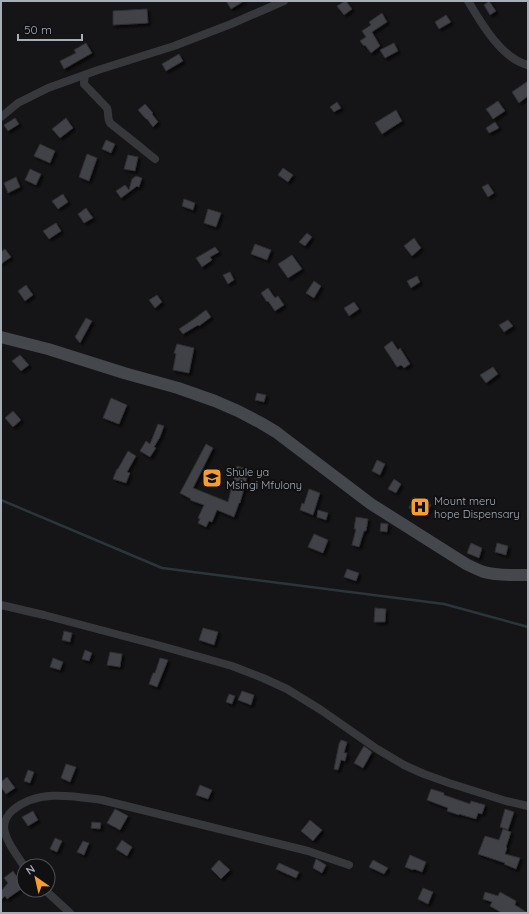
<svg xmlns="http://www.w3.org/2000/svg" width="529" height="914" font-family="Quicksand,sans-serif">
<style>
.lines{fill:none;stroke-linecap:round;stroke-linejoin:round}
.stream{stroke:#2b363b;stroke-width:2.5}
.building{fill:#414347;stroke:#2f2f33;filter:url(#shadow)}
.street{stroke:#36383c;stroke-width:8}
.secondary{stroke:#44474c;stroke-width:12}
.labels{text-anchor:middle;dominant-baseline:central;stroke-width:4;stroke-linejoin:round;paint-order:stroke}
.poi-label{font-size:11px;fill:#a7aeb8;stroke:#101012;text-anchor:start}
</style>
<defs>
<filter id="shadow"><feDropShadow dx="2.5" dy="2.5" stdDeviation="1" flood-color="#0009"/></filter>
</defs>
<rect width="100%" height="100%" fill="#151517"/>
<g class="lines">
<path class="stream" d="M1 500 162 568 444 604 528 627"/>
</g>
<g class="building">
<path d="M226 1H244L231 9Z"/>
<path d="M345 1H346L352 9 344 15 337 6Z"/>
<path d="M489 1 496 11 490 15 484 5Z"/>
<path d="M147 9 148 23 113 25V11Z"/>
<path d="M382 13 387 22 372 32 380 46 371 53 365 45 364 46 360 41 366 37 362 31 371 25 369 22Z"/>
<path d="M446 15 451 22 439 29 435 22Z"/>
<path d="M86 43 92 53 64 69 60 61 76 53 74 50Z"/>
<path d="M394 43 398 51 385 58 380 50Z"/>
<path d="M179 54 183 61 166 71 162 64Z"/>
<path d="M528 81V96L519 103 512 92Z"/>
<path d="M498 101 505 111 493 119 486 109Z"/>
<path d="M337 102 341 108 334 112 330 107Z"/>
<path d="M145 104 153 113 152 114 158 122 153 127 147 119H146L138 110Z"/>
<path d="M396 110 402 121 382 134 375 123Z"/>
<path d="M15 118 19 124 8 131 4 125Z"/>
<path d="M66 118 73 128 60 138 52 129Z"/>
<path d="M495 122 499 128 489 133 486 128Z"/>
<path d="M106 140 115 144 111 153 102 149Z"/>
<path d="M40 144 55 151 50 163 34 156Z"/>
<path d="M87 154 97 158 89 181 79 177Z"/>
<path d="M128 155 138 157 135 171 124 169Z"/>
<path d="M283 168 293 175 288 182 278 175Z"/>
<path d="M30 169 41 174 36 185 25 180Z"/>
<path d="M136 176 142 178 139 187 137 186 121 198 116 191 125 185 129 190 132 179Z"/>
<path d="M16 177 20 187 8 193 4 183Z"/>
<path d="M488 184 494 193 488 197 482 187Z"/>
<path d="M63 194 68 202 58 209 52 201Z"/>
<path d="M184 199 195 203 193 210 182 206Z"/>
<path d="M86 208 93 218 84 223 78 214Z"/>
<path d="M208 209 221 213 216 227 204 223Z"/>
<path d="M56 223 61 231 49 239 43 231Z"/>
<path d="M307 233 312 237 305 246 299 242Z"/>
<path d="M414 238 421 248 412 256 404 246Z"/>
<path d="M255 244 271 250 267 260 251 254Z"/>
<path d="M215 247 219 252 210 257 212 260 202 267 196 258Z"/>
<path d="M5 249 11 257 1 264V252Z"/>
<path d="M292 255 302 269 288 278 278 264Z"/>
<path d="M230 272 234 280 228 284 223 275Z"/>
<path d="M417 276 420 282 411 288 407 281Z"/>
<path d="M314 281 321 286 314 298 306 293Z"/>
<path d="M26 285 33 295 25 301 18 291Z"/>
<path d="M268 288 275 298 278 296 284 305 275 311 268 301 267 302 261 293Z"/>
<path d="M157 295 162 302 155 308 149 300Z"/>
<path d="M354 302 359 309 349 316 344 308Z"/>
<path d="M206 310 211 317 199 326 198 325 183 334 179 329 194 319Z"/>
<path d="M86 318 92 321 80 343 75 337Z"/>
<path d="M508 320 513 326 504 332 499 325Z"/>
<path d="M392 341 398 350 400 348 410 364 404 368 401 365 397 367 384 347Z"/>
<path d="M177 344 194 348 189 373 173 370 176 354 174 353Z"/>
<path d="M20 355 29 365 21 371 12 361Z"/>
<path d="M493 367 498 374 486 383 480 375Z"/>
<path d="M257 393 266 395 264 402 255 400Z"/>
<path d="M111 398 127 405 119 424 103 418Z"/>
<path d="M13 411 21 420 13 427 5 418Z"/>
<path d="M158 424 164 426 160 437 154 447 156 448 150 457 140 451 146 441 150 444Z"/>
<path d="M206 444 213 448 193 488 228 502 237 466 249 470 240 503H239L234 517 217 510 212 522 209 521 206 527 198 523 200 519 198 518 204 505 190 500 191 499 180 493Z"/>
<path d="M128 451 136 456 127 472 130 473 126 483 113 479 117 469H118Z"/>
<path d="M377 460 385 464 380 475 372 471Z"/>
<path d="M394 479 401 484 396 493 388 489Z"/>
<path d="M309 489 320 493 313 515 300 510 302 503 304 504Z"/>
<path d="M414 497 431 505 425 516 409 508Z"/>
<path d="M318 510 328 513 326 520 317 517Z"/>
<path d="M356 517 368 519 366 531H364L359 547 352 545 356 529H354Z"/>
<path d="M381 523 388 524 387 532 380 531Z"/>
<path d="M314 534 328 540 323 553 308 547Z"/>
<path d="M471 543 482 548 479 558 467 553Z"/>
<path d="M497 543 508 546 506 555 495 552Z"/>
<path d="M347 569 359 573 356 581 344 577Z"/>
<path d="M375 608 386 609 385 622H374Z"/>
<path d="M203 628 218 632 214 645 199 640Z"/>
<path d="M64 631 72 633 70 642 62 640Z"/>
<path d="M85 650 92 653 89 661 82 659Z"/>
<path d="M110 652 122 654 120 667 107 665Z"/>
<path d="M53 658 63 662 60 670 50 667Z"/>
<path d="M160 658 168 660 157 687 149 684 153 673H155Z"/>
<path d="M242 691 254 695 251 705 238 700Z"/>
<path d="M229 694 235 696 232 704 226 702Z"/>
<path d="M341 740 347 742 344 753H347L345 761 341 760 338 770 334 769 339 744Z"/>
<path d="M364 746 372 752 363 768 354 763Z"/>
<path d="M66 764 76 767 70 782 61 778Z"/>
<path d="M28 770 34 772 30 783 24 781Z"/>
<path d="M7 777 15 788 6 794 1 787V782Z"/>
<path d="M200 785 212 790 208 799 196 795Z"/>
<path d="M431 789 444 793V795L470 804 471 801 485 805 482 814 478 813 476 819 459 814V815L447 811 448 808 427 800Z"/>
<path d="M115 809 128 816 120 830 107 823Z"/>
<path d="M505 809 514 812 508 830 500 827Z"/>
<path d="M33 811 38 820 28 826 22 817Z"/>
<path d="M310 820 322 830 313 841 301 831Z"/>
<path d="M92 822 101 823 100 829 91 828Z"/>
<path d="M503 829 511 832 506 847 507 848 505 854 520 858 516 869 504 864 505 863 478 854 485 836 499 840Z"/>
<path d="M55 838 62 841 57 852 50 849Z"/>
<path d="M122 840 132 847 127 856 116 849Z"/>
<path d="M83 841 89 843 84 855 77 852Z"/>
<path d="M410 855 426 862 422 872 414 869 413 870 405 867Z"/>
<path d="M316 859 326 865 322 873 313 868Z"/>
<path d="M219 860 230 870 221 879 211 869Z"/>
<path d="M373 860 388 868 384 874 369 867Z"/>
<path d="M279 863 299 872 296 878 276 869Z"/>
<path d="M13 871 20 881 24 879V887L7 899 5 896 1 900V891L8 883 4 878Z"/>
<path d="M423 888 433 892 428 904 418 899Z"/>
<path d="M485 892 498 896 500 892 516 901 515 905 528 913H502L490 906 492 902 483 899Z"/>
</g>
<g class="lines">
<g class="street">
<path d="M468 1C481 23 502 59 528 65"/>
<path d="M85 75 84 82V84L107 108C109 113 107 118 110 123L139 146 155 159"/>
<path d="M1 117 18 103 48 88 98 70 174 46 231 24 284 1"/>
<path d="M1 605 44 615 165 647 232 666 263 678 287 689 321 710 377 749 404 765 424 774 449 783 506 801 528 806"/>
<path d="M24 866C17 855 6 842 4 828 4 821 8 814 13 810 38 789 73 796 102 800L308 851 349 865"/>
<path d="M45 890 70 913"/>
</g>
<path class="secondary" d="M1 337 48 349 124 373 178 388 215 401 238 411 261 423 276 432 371 504 466 564C472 567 478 570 484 572 498 576 514 575 528 575"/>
</g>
<defs>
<g id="school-square" transform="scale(1)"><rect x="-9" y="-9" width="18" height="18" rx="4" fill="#f79d2d" stroke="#101012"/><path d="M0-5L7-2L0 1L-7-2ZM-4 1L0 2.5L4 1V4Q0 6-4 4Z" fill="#111"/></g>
<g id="hospital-square" transform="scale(1)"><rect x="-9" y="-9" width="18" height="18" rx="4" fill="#f79d2d" stroke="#101012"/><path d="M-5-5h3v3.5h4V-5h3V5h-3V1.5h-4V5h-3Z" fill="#111"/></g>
</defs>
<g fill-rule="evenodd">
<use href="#school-square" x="212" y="478"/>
<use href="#hospital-square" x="420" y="507"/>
</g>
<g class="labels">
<g class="poi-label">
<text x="226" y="472">Shule ya<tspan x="226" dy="13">Msingi Mfulony</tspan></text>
<text x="434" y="501">Mount meru<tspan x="434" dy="13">hope Dispensary</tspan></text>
</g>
</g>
<rect width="529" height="914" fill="none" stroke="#a7aeb8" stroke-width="4"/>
<g transform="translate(36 878) rotate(326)"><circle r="19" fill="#101012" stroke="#4c4f54"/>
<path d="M0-3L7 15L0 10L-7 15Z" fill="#f79d2d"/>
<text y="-6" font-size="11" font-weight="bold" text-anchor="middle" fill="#a7aeb8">N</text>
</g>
<path d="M18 34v6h64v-6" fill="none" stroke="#a7aeb8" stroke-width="2"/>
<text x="24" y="34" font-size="12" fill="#a7aeb8" stroke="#101012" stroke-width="3" paint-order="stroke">50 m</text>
</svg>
